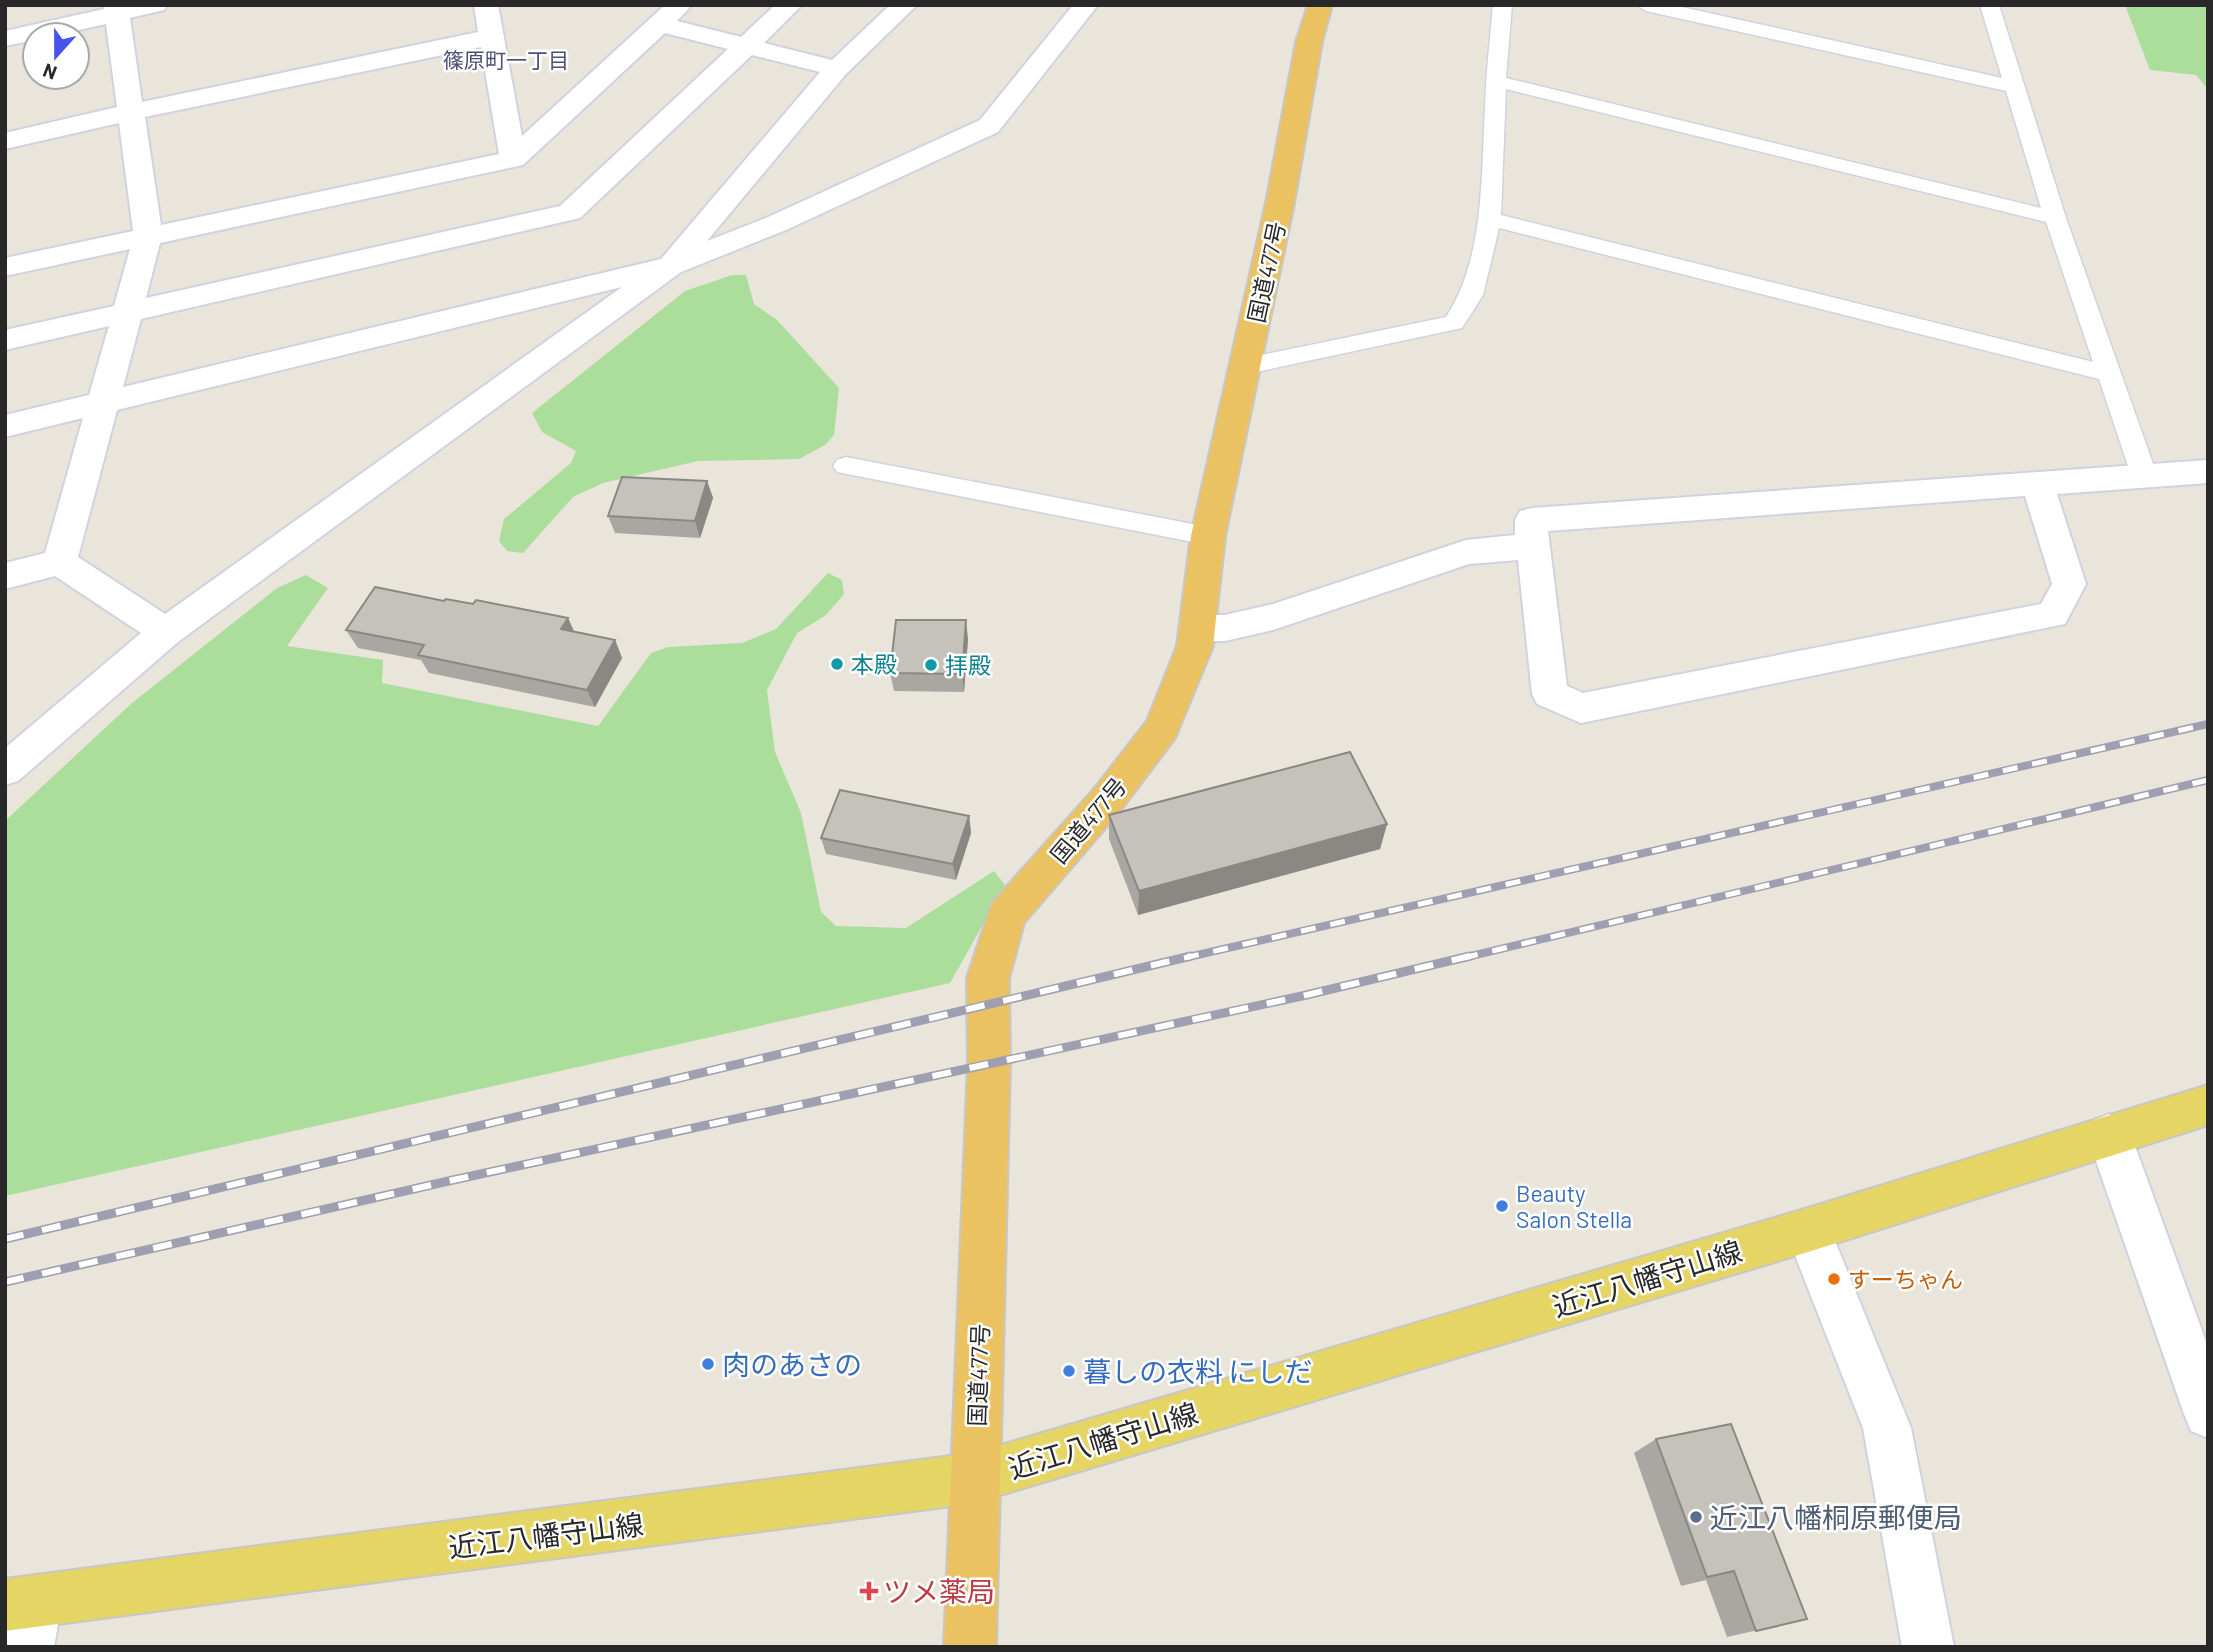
<svg xmlns="http://www.w3.org/2000/svg" width="2213" height="1652" font-family="Barlow,'Noto Sans JP',sans-serif">
<style>
.green{fill:#abdd9b}
.lines{fill:none;stroke-linecap:round;stroke-linejoin:round}
.service-casing{stroke:#d1d2e0;stroke-width:3}
.minor-casing{stroke:#d1d2e0;stroke-width:4}
.primary-casing{stroke:#c7c7c7;stroke-width:4}
.trunk-casing{stroke:#c7c7c7;stroke-width:4}
.service{fill:#fff;fill-rule:evenodd}
.minor{fill:#fff;fill-rule:evenodd}
.primary{fill:#e5d565;fill-rule:evenodd}
.trunk{fill:#ebc262;fill-rule:evenodd}
.rail-far1-casing{stroke:#9f9fb1;stroke-width:8}
.rail-casing{stroke:#9f9fb1;stroke-width:9}
.rail-far1{stroke:#fff;stroke-width:5;stroke-dasharray:15;stroke-linecap:butt}
.rail{stroke:#fff;stroke-width:6;stroke-dasharray:19;stroke-linecap:butt}
.wall{fill:#a9a7a1}
.shaded-wall{fill:#8a8883}
.building{fill:#c5c2bb;stroke:#8a8883;stroke-width:2}
.culture-dot{fill:#0f9aa8;stroke:#fff;stroke-width:2.5}
.shop-dot{fill:#3f7fe0;stroke:#fff;stroke-width:2.5}
.food-dot{fill:#e8710a;stroke:#fff;stroke-width:2.5}
.service-dot{fill:#5c6f8a;stroke:#fff;stroke-width:2.5}
.health-dot{fill:#e0444e;stroke:#fff;stroke-width:2.5}
.labels{text-anchor:middle;dominant-baseline:central;stroke-width:5;stroke-linejoin:round;paint-order:stroke}
.far-neighbourhood-label{font-size:21px;fill:#4d5075;stroke:#fff}
.street-label{font-size:23px;fill:#282828;stroke:#fff}
.culture-label{font-size:23px;fill:#0d838f;stroke:#fff;text-anchor:start}
.shop-label{font-size:23px;fill:#366cbe;stroke:#fff;text-anchor:start}
.food-label{font-size:23px;fill:#c56008;stroke:#fff;text-anchor:start}
.near-street-label{font-size:28px;fill:#282828;stroke:#fff}
.near-shop-label{font-size:28px;fill:#366cbe;stroke:#fff;text-anchor:start}
.near-service-label{font-size:28px;fill:#4e5e75;stroke:#fff;text-anchor:start}
.near-health-label{font-size:28px;fill:#be3a42;stroke:#fff;text-anchor:start}
</style>
<rect width="100%" height="100%" fill="#eae5db"/>
<g class="green">
<path d="M2125 5H2208V89L2196 75 2150 70Z"/>
<path d="M732 275H746L754 304 777 320 839 388 834 435 825 445 799 459 698 461 603 483 573 497 523 553 507 551 499 541 504 519 571 463 576 451 542 432 532 413 685 291Z"/>
<path d="M828 573 842 580 844 594 826 615 797 633 767 690 775 752 801 813 821 912 836 926 906 928 994 871 1005 885 950 983 5 1196V821L132 703 277 588 306 575 328 588 287 646 383 660 382 683 598 726 651 653 668 647 742 643 776 629Z"/>
</g>
<g class="lines">
<g class="service-casing">
<g id="service">
<path d="M1493 5H1512L1506 78 2041 208 2006 91 1646 11 1637 5H1673L2002 78 1980 5H1999L2066 218 2157 475 2153 481 2144 484 2135 481 2131 475 2099 379 1499 228 1483 295 1462 328 1247 374 1239 372 1235 366 1239 360 1247 358 1446 317C1485 257 1481 177 1485 108 1486 73 1490 39 1493 5ZM1506 89 2046 222 2093 362 1501 215Z"/>
<path d="M846 457 1208 527 1217 529 1221 536 1217 543 1208 545 837 472 833 466 837 460Z"/>
</g>
</g>
<g class="minor-casing">
<g id="minor">
<path d="M104 5H167L164 10 130 18 142 102 478 32 474 5H498L522 136 665 5H692L677 21 741 37 775 5H802L764 43 832 60 890 5H917L846 74 707 241 766 218 980 120 1073 5H1098L998 132 786 230 681 272 178 642 18 781 5 785V748L141 633 55 576 5 589V563L45 553 83 418 5 437V415L89 395 109 326 5 350V330L114 306 130 249 5 276V258L133 231 119 123 5 149V133L117 107 106 24 56 35H35V40L5 46V31L104 9ZM665 33 728 49 560 206 146 298 160 243 523 165ZM481 47 499 154 161 225 145 117ZM752 55 820 72 661 259 123 387 141 319 580 218ZM622 287 165 614 78 557 117 410Z"/>
<path d="M2208 460V483L2057 494 2086 584 2065 624 1581 723 1537 704 1532 694 1518 560 1469 564 1273 630 1225 641H1197L1185 638 1179 628 1185 618 1197 615H1225L1273 604 1466 540 1515 535V520L1520 511 1532 508ZM2025 496 2052 584 2041 604 1583 693 1567 686 1548 531Z"/>
<path d="M2109 1114 2124 1120 2131 1135 2208 1347V1438L2191 1431 2184 1414 2087 1135 2094 1120Z"/>
<path d="M1808 1208 1824 1214 1911 1428 1954 1647H1902L1863 1428 1785 1230 1792 1214Z"/>
<path d="M36 1575 54 1583 62 1601 54 1647H5L10 1601 18 1583Z"/>
</g>
</g>
<g class="primary-casing">
<path id="primary" d="M2208 1085V1125L1808 1252 974 1503 5 1631V1579L974 1453 1808 1208Z"/>
</g>
<g class="trunk-casing">
<path id="trunk" d="M1308 5H1332L1322 42 1294 203 1225 536 1213 646 1175 738 1120 811 1024 923 1009 978 1010 1063 996 1647H944L968 1063 967 978 992 903 1094 789 1147 721 1177 646 1191 536 1266 203 1296 42Z"/>
</g>
<use href="#service" class="service"/>
<use href="#minor" class="minor"/>
<use href="#primary" class="primary"/>
<use href="#trunk" class="trunk"/>
<g class="rail-far1-casing">
<g id="rail-far1">
<path d="M1184 958 2208 724"/>
<path d="M1463 958 2208 780"/>
</g>
</g>
<g class="rail-casing">
<g id="rail">
<path d="M5 1239 1191 956"/>
<path d="M5 1282 453 1180 1302 996 1470 956"/>
</g>
</g>
<use href="#rail-far1" class="rail-far1"/>
<use href="#rail" class="rail"/>
</g>
<g class="wall">
<path d="M707 481 713 498 700 538 615 533 608 516Z"/>
<path d="M444 601 473 604 568 618 574 632 615 640 622 658 595 707 429 673 421 660 358 648 346 630Z"/>
<path d="M968 639 964 692 894 691 890 673Z"/>
<path d="M1109 815 1387 824 1380 849 1138 915 1109 839Z"/>
<path d="M969 816 971 833 956 880 826 854 821 838Z"/>
<path d="M1656 1439 1807 1619 1727 1637 1706 1580 1681 1586 1634 1453Z"/>
</g>
<g class="shaded-wall">
<path d="M707 481 713 498 700 538 695 521Z"/>
<path d="M568 618 576 636 561 629Z"/>
<path d="M966 620 968 639 964 692 962 674Z"/>
<path d="M615 640 622 658 595 707 587 690Z"/>
<path d="M969 816 971 833 956 880 953 864Z"/>
<path d="M1387 824 1380 849 1138 915 1139 891Z"/>
</g>
<g class="building">
<path d="M622 477 707 481 695 521 608 516Z"/>
<path d="M375 587 444 601 446 599 473 604 476 600 568 618 561 629 615 640 587 690 418 655 424 645 346 630Z"/>
<path d="M896 620H966L962 674 890 673Z"/>
<path d="M1350 752 1387 824 1139 891 1109 815Z"/>
<path d="M840 790 969 816 953 864 821 838Z"/>
<path d="M1731 1424 1807 1619 1756 1631 1734 1571 1707 1577 1656 1439Z"/>
</g>
<g class="culture-dot">
<circle cx="837" cy="664" r="7"/>
<circle cx="931" cy="665" r="7"/>
</g>
<g class="shop-dot">
<circle cx="1502" cy="1206" r="7"/>
<circle cx="708" cy="1364" r="7"/>
<circle cx="1069" cy="1371" r="7"/>
</g>
<circle class="food-dot" cx="1834" cy="1279" r="7"/>
<circle class="service-dot" cx="1696" cy="1517" r="7"/>
<path class="health-dot" d="M865.5 1580.5h7v7h7v7h-7v7h-7v-7h-7v-7h7z"/>
<g class="labels">
<g class="far-neighbourhood-label">
<text x="506" y="59">篠原町一丁目</text>
</g>
<g class="street-label">
<text transform="translate(1266 272) rotate(-78)">国道477号</text>
<text transform="translate(1088 820) rotate(-50)">国道477号</text>
<text transform="translate(978 1375) rotate(-88)">国道477号</text>
</g>
<g class="culture-label">
<text x="851" y="664">本殿</text>
<text x="945" y="665">拝殿</text>
</g>
<g class="shop-label">
<text x="1516" y="1193">Beauty<tspan x="1516" dy="26">Salon Stella</tspan></text>
</g>
<g class="food-label">
<text x="1848" y="1279">すーちゃん</text>
</g>
<g class="near-street-label">
<text transform="translate(1647 1278) rotate(-17)">近江八幡守山線</text>
<text transform="translate(1103 1440) rotate(-17)">近江八幡守山線</text>
<text transform="translate(546 1535) rotate(-7)">近江八幡守山線</text>
</g>
<g class="near-shop-label">
<text x="722" y="1364">肉のあさの</text>
<text x="1083" y="1371">暮しの衣料 にしだ</text>
</g>
<g class="near-service-label">
<text x="1710" y="1517">近江八幡桐原郵便局</text>
</g>
<g class="near-health-label">
<text x="883" y="1591">ツメ薬局</text>
</g>
</g>
<rect width="2213" height="1652" fill="none" stroke="#282828" stroke-width="14"/>
<g transform="translate(56 56) rotate(201)"><circle r="33" fill="#ffffff" stroke="#a9a9a9" stroke-width="2"/>
<path d="M0-5L12 26L0 18L-12 26Z" fill="#4654ec"/>
<text y="-10" font-size="19" font-weight="bold" text-anchor="middle" fill="#282828">N</text>
</g>
</svg>
